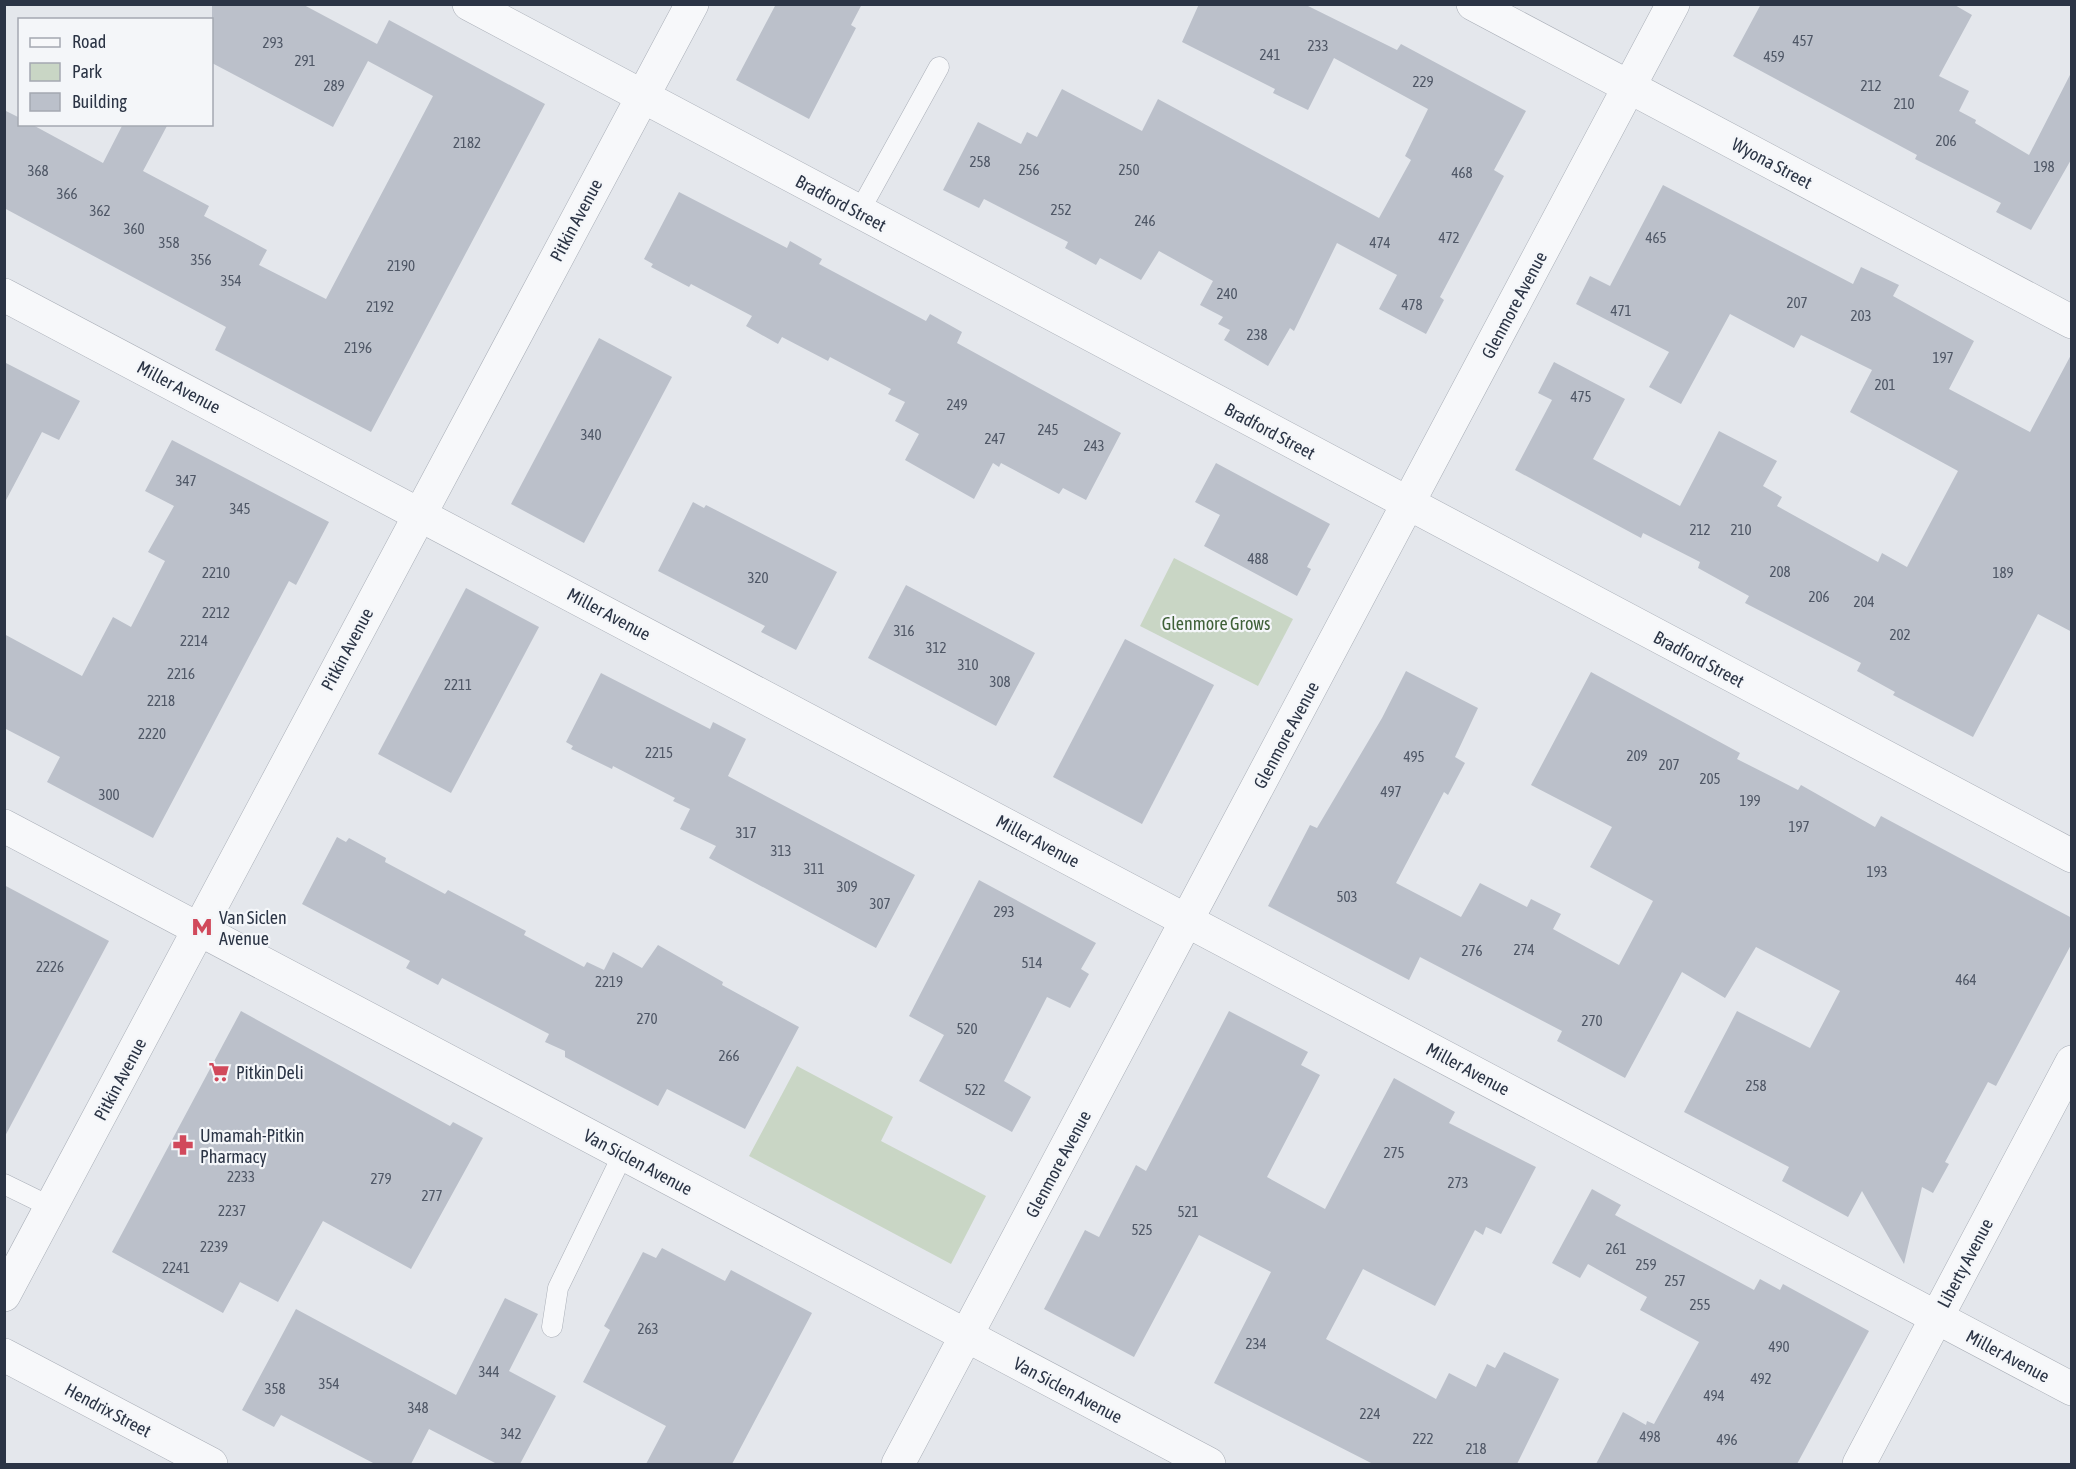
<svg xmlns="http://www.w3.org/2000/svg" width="2076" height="1469" font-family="'Asap Condensed',sans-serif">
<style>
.green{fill:#c9d6c5}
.building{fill:#bbc0ca}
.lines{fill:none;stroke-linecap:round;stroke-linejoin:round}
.service-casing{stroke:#a9aeb7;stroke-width:21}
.minor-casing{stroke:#a9aeb7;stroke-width:34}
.tertiary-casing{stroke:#a9aeb7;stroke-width:34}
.service{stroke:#f7f8fa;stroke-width:20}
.minor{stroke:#f7f8fa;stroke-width:33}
.tertiary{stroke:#f7f8fa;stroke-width:33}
.labels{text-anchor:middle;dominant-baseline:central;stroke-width:4.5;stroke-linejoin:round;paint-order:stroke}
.number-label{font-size:15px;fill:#4f5766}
.street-label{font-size:18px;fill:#2b3445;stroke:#f4f6f9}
.park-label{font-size:18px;fill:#3f6138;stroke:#f4f6f9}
.poi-label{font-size:18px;fill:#2b3445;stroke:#f4f6f9;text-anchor:start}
</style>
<rect width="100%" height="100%" fill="#e4e7ec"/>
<g class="green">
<path d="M1174 558 1293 619 1258 686 1140 626Z"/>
<path d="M797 1066 893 1117 881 1141 986 1196 951 1264 749 1156Z"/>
</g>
<g class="building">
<path d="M212 4H302L377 44 389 20 545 104 371 432 215 350 226 327 4 208V110L20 118V124H31L103 163 123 124H168L143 171 209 206 204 216 267 250 259 265 326 299 433 96 368 61 333 127 212 63Z"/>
<path d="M776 4H862L851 25 856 28 809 119 736 80Z"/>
<path d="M1199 4H1304L1397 50 1401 44 1526 111 1494 170 1504 176 1440 297 1444 300 1426 334 1379 309 1397 275 1337 243 1294 331 1290 328 1268 366 1224 340 1230 330 1218 324 1223 317 1200 305 1213 281 1159 251 1141 280 1100 258 1096 265 1065 248 1068 242 984 199 979 208 943 190 978 122 1021 144 1027 132 1037 137 1062 89 1142 131 1158 99 1379 218 1411 160 1405 156 1428 109 1334 58 1308 110 1273 93 1275 89 1182 42Z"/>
<path d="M1761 4H1953L1972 15 1939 76 1969 91 1959 111 1976 120 1975 123 2029 155 2072 71V158L2031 230 1996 212 2001 203 1915 159 1917 155 1733 56Z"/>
<path d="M1663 185 1853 284 1861 267 1899 285 1893 296 1974 341 1949 389 2030 432 2072 353V632L2038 614 1973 737 1893 695 1895 692 1857 671 1861 663 1745 603 1749 596 1698 568 1700 562 1643 533 1641 538 1515 470 1552 400 1538 393 1554 362 1625 399 1593 459 1680 506 1719 431 1777 461 1763 486 1782 497 1777 506 1878 562 1882 553 1907 567 1958 471 1850 412 1872 370 1801 335 1794 348 1730 314 1681 404 1649 387 1669 352 1576 304 1590 276 1610 286Z"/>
<path d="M679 192 787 248 790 241 822 259 819 264 926 321 930 314 962 332 957 343 1121 433 1086 500 1063 488 1059 494 1001 463 999 467 993 463 974 499 905 460 919 434 895 421 905 402 888 394 891 389 830 357 828 361 782 337 778 344 746 326 752 316 691 284 689 287 651 267 653 264 644 259Z"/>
<path d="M599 338 672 377 584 543 511 504Z"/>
<path d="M4 362 80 401 59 440 42 432 4 504Z"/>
<path d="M172 440 329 522 296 585 289 581 153 838 47 782 60 757 4 728V634L82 676 113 617 131 627 165 561 148 552 174 506 145 491Z"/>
<path d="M1216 463 1330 524 1307 567 1311 569 1297 596 1204 546 1220 515 1195 502Z"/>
<path d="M693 502 704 508 706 505 837 572 796 650 761 632 765 626 658 571Z"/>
<path d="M906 585 1035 653 996 726 868 658Z"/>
<path d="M466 588 539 627 451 793 378 754Z"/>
<path d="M1125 639 1214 685 1142 824 1053 777Z"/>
<path d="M1406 671 1478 708 1455 757 1465 763 1448 795 1444 792 1396 883 1461 917 1480 883 1527 907 1531 899 1561 914 1553 929 1619 965 1653 901 1590 867 1612 827 1531 785 1591 672 1740 753 1737 759 1798 790 1801 785 1875 827 1881 816 2072 918V943L1996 1086 1988 1082 1945 1162 1949 1164 1933 1193 1922 1187 1904 1264 1862 1191 1848 1217 1782 1181 1789 1167 1684 1112 1737 1011 1810 1048 1840 991 1756 947 1725 998 1682 972 1625 1078 1557 1041 1562 1031 1420 957 1409 980 1268 906 1310 825 1317 828 1382 718Z"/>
<path d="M601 673 710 729 713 722 746 739 728 776 915 875 876 948 709 858 716 846 680 829 690 809 673 801 675 798 613 766 612 769 571 749 573 746 566 742Z"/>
<path d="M337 837 346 842 349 838 386 858 385 862 445 894 448 890 526 931 524 935 584 967 587 962 604 970 613 952 642 968 658 945 723 982 722 985 799 1027 745 1129 667 1089 658 1106 565 1057V1051L545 1042 549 1034 442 978 438 985 406 968 410 961 302 904Z"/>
<path d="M979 880 1096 943 1081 969 1089 974 1070 1008 1047 997 1004 1081 1031 1097 1012 1132 919 1081 944 1035 909 1016Z"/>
<path d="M4 885 109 941 4 1138Z"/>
<path d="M241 1011 450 1126 453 1122 483 1138 411 1269 323 1221 278 1302 240 1282 223 1313 112 1252Z"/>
<path d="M1229 1011 1308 1052 1301 1065 1320 1075 1267 1177 1325 1209 1394 1078 1455 1112 1449 1123 1536 1167 1501 1234 1486 1227 1483 1235 1475 1230 1435 1306 1363 1269 1326 1339 1436 1399 1449 1373 1476 1387 1487 1364 1495 1368 1504 1352 1559 1379 1517 1464H1373L1214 1383 1271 1272 1199 1235 1134 1357 1044 1309 1085 1230 1099 1237 1136 1165 1146 1171Z"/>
<path d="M1592 1189 1621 1205 1615 1215 1754 1290 1760 1279 1780 1290 1783 1284 1869 1331 1797 1464H1596L1623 1412 1646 1425 1647 1421 1654 1424 1699 1342 1640 1310 1647 1297 1588 1264 1580 1278 1552 1263Z"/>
<path d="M662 1248 725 1281 731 1270 812 1313 732 1464H646L666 1426 583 1382 610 1330 604 1326 643 1252 656 1258Z"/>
<path d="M505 1298 538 1314 509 1371 556 1396 520 1464H497L429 1429 411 1464H375L281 1415 274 1427 242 1410 296 1309 456 1395Z"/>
</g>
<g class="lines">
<g class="service-casing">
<g id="service">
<path d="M859 212 939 67"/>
<path d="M4 1184 51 1207"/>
<path d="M552 1327 558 1288 623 1154"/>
</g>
</g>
<g class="minor-casing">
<g id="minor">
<path d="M469 4 2072 856"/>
<path d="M1473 4 2072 322"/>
<path d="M4 295 2072 1389"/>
<path d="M4 826 1209 1464"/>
<path d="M4 1355 211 1464"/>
<path d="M898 1464 1673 4"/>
</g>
</g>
<g class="tertiary-casing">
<g id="tertiary">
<path d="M4 1295 692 4"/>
<path d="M1859 1464 2072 1062"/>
</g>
</g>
<use href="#service" class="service"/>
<use href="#minor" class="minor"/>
<use href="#tertiary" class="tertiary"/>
</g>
<defs>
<g id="metro-bare" transform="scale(1.62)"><path d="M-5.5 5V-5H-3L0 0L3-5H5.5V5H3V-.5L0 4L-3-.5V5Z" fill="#d1495b" stroke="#f4f6f9" stroke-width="2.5" paint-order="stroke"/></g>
<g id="supermarket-bare" transform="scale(1.62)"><path d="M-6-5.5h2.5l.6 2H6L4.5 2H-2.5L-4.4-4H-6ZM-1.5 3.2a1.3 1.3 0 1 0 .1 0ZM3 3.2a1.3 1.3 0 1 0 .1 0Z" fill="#d1495b" stroke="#f4f6f9" stroke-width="2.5" paint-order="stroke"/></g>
<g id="pharmacy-bare" transform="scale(1.62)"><path d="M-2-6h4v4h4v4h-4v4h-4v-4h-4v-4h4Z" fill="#d1495b" stroke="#f4f6f9" stroke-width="2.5" paint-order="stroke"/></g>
</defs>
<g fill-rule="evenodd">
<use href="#metro-bare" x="202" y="927"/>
<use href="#supermarket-bare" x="219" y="1072"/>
<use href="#pharmacy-bare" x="183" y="1145"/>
</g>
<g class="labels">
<g class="number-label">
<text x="1803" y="40">457</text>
<text x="273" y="42">293</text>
<text x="1318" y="45">233</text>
<text x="1270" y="54">241</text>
<text x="1774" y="56">459</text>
<text x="305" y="60">291</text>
<text x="1423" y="81">229</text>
<text x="334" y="85">289</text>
<text x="1871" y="85">212</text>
<text x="1904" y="103">210</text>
<text x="1946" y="140">206</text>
<text x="467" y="142">2182</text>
<text x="980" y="161">258</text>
<text x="2044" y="166">198</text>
<text x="1029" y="169">256</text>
<text x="1129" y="169">250</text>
<text x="38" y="170">368</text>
<text x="1462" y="172">468</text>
<text x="67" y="193">366</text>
<text x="1061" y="209">252</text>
<text x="100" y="210">362</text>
<text x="1145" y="220">246</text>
<text x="134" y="228">360</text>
<text x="1449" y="237">472</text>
<text x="1656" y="237">465</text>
<text x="169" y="242">358</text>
<text x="1380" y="242">474</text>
<text x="201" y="259">356</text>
<text x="401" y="265">2190</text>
<text x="231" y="280">354</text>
<text x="1227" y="293">240</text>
<text x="1797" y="302">207</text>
<text x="1412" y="304">478</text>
<text x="380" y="306">2192</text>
<text x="1621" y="310">471</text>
<text x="1861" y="315">203</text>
<text x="1257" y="334">238</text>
<text x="358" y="347">2196</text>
<text x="1943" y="357">197</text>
<text x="1885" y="384">201</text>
<text x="1581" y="396">475</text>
<text x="957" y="404">249</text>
<text x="1048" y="429">245</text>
<text x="591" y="434">340</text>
<text x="995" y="438">247</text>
<text x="1094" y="445">243</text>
<text x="186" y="480">347</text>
<text x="240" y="508">345</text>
<text x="1700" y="529">212</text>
<text x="1741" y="529">210</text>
<text x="1258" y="558">488</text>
<text x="1780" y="571">208</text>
<text x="216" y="572">2210</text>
<text x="2003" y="572">189</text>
<text x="758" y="577">320</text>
<text x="1819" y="596">206</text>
<text x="1864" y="601">204</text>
<text x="216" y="612">2212</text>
<text x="904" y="630">316</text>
<text x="1900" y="634">202</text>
<text x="194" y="640">2214</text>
<text x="936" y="647">312</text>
<text x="968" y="664">310</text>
<text x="181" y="673">2216</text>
<text x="1000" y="681">308</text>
<text x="458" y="684">2211</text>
<text x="161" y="700">2218</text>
<text x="152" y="733">2220</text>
<text x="659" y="752">2215</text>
<text x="1637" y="755">209</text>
<text x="1414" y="756">495</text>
<text x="1669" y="764">207</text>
<text x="1710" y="778">205</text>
<text x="1391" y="791">497</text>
<text x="109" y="794">300</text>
<text x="1750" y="800">199</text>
<text x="1799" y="826">197</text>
<text x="746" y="832">317</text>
<text x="781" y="850">313</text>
<text x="814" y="868">311</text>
<text x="1877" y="871">193</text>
<text x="847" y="886">309</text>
<text x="1347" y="896">503</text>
<text x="880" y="903">307</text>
<text x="1004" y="911">293</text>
<text x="1524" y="949">274</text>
<text x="1472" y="950">276</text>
<text x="1032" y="962">514</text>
<text x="50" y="966">2226</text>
<text x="1966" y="979">464</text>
<text x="609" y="981">2219</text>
<text x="647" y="1018">270</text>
<text x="1592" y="1020">270</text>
<text x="967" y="1028">520</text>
<text x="729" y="1055">266</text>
<text x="1756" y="1085">258</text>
<text x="975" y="1089">522</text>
<text x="1394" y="1152">275</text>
<text x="241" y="1176">2233</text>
<text x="381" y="1178">279</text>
<text x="1458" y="1182">273</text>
<text x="432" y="1195">277</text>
<text x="232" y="1210">2237</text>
<text x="1188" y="1211">521</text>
<text x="1142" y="1229">525</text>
<text x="214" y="1246">2239</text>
<text x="1616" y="1248">261</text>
<text x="1646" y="1264">259</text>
<text x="176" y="1267">2241</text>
<text x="1675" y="1280">257</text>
<text x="1700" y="1304">255</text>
<text x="648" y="1328">263</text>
<text x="1256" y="1343">234</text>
<text x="1779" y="1346">490</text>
<text x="489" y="1371">344</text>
<text x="1761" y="1378">492</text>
<text x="329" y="1383">354</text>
<text x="275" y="1388">358</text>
<text x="1714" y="1395">494</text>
<text x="418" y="1407">348</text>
<text x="1370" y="1413">224</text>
<text x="511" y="1433">342</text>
<text x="1650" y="1436">498</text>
<text x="1423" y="1438">222</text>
<text x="1727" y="1439">496</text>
<text x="1476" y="1448">218</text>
</g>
<g class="street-label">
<text transform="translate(1772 163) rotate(28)">Wyona Street</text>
<text transform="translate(841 203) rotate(28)">Bradford Street</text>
<text transform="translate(576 220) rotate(-62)">Pitkin Avenue</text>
<text transform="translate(1514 305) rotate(-62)">Glenmore Avenue</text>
<text transform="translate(179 387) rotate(28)">Miller Avenue</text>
<text transform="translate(1270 431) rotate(28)">Bradford Street</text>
<text transform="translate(609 614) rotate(28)">Miller Avenue</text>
<text transform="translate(347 649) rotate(-62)">Pitkin Avenue</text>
<text transform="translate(1699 659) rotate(28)">Bradford Street</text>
<text transform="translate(1286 735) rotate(-62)">Glenmore Avenue</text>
<text transform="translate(1038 841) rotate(28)">Miller Avenue</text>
<text transform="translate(1468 1069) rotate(28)">Miller Avenue</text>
<text transform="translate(120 1079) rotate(-62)">Pitkin Avenue</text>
<text transform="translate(638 1162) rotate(28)">Van Siclen Avenue</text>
<text transform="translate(1058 1164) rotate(-62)">Glenmore Avenue</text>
<text transform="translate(1965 1263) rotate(-62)">Liberty Avenue</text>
<text transform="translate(2008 1356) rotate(28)">Miller Avenue</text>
<text transform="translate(1068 1390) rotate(28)">Van Siclen Avenue</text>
<text transform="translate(108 1410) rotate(28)">Hendrix Street</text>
</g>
<g class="park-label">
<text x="1216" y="623">Glenmore Grows</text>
</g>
<g class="poi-label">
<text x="219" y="917">Van Siclen<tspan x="219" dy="21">Avenue</tspan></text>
<text x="236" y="1072">Pitkin Deli</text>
<text x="200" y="1135">Umamah-Pitkin<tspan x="200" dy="21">Pharmacy</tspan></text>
</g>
</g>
<rect width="2076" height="1469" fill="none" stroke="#2b3445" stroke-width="12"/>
<rect x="18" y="18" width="195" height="108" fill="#f4f6f9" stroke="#a4a8b1" stroke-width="1.5"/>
<rect x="30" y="38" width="30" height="9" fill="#f7f8fa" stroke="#a4a8b1" stroke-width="1.5"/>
<text x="72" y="48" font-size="18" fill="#2b3445">Road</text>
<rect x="30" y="63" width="30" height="18" fill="#c9d6c5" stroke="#a4a8b1" stroke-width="1.5"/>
<text x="72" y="78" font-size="18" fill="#2b3445">Park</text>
<rect x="30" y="93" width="30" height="18" fill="#bbc0ca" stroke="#a4a8b1" stroke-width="1.5"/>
<text x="72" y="108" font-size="18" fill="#2b3445">Building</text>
</svg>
